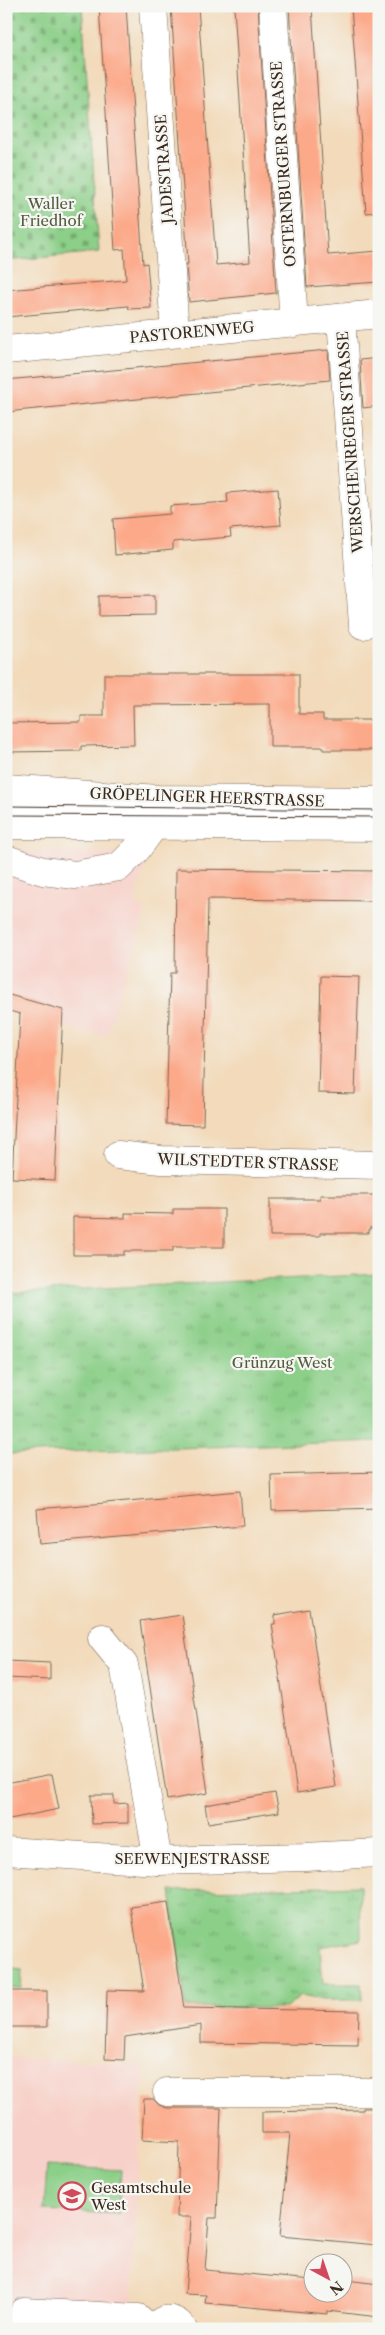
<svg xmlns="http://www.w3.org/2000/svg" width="385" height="2335" font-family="'Libre Caslon Text',serif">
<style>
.built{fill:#f7d1c9}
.grass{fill:url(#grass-tufts);stroke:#637c53}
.cemetery{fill:url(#cemetery-stones);stroke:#637c53}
.garden{fill:#8bcf88;stroke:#637c53}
.building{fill:#fca989}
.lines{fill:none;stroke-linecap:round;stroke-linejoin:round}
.minor-casing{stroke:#7b6855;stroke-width:29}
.major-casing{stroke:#7b6855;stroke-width:29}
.minor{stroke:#fff;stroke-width:28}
.major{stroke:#fff;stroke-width:28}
.tram{stroke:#3b2a1e;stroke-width:1}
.labels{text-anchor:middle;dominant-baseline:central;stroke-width:4.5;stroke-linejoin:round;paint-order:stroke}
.street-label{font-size:15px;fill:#3b2a1e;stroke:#f6f6f2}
.park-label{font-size:15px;fill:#535c3e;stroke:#f6f6f2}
.poi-label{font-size:15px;fill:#3b2a1e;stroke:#f6f6f2;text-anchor:start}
</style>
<defs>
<pattern id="grass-tufts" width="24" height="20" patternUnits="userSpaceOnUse" patternTransform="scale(1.25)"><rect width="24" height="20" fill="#8bcf88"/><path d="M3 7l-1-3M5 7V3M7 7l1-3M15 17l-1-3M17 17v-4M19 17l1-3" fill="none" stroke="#73a86f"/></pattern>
<pattern id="cemetery-stones" width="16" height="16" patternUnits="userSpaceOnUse" patternTransform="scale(1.25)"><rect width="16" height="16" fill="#8bcf88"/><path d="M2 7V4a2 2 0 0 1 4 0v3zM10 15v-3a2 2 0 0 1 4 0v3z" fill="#73a86f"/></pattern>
</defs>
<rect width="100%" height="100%" fill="#f6f6f2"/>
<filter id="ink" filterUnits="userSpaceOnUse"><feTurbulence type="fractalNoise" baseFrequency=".02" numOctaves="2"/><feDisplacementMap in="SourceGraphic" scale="10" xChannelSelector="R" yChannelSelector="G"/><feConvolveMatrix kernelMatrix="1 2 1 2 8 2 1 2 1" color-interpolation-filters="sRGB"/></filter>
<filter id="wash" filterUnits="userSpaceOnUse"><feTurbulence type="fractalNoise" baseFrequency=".0096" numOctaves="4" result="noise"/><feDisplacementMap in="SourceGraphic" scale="20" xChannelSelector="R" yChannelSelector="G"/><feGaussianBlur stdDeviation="1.12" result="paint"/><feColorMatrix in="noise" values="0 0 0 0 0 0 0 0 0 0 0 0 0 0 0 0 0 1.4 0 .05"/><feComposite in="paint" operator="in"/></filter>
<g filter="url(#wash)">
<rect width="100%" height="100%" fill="#f2daba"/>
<g class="built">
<path d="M6 851 149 854 134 901 145 912 107 1036 6 1013Z"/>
<path d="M6 2057 143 2064 130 2329H6Z"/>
</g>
<g class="grass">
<path d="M379 1274V1441L6 1454V1293Z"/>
<path d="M360 1886 361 1940 320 1947 323 1984H361L362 2000H323L301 1996 286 2008 186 2007 170 1891Z"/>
<path d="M6 1968 22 1970 21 1988H6Z"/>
</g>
<path class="cemetery" d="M6 6H82L99 252 6 261Z"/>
<path class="garden" d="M47 2166 121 2170 118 2214 44 2210Z"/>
<g id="blocks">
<g class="building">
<path d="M99 6H126L143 264 147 263 151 308 129 309 128 306 6 317V290L126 280 124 249 115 250Z"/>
<path d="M171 6H198L216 265 250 262 234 6H258L276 293 189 302 186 264H188Z"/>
<path d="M289 6H312L328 255 379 251V282L307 287Z"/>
<path d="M351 6H378L379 212 366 213Z"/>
<path d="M328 350 330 380 6 412V380Z"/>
<path d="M379 358V406L363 408 360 360Z"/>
<path d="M278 489 281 525 230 529 231 537 173 542V550L115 555 113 519 170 514V506L228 502 227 493Z"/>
<path d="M155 595V615L99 616V596Z"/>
<path d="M104 674H299V714H323V720H379V750H323V747H270V704L133 705 134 745 81 746V751L6 752V723L81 722V716H104Z"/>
<path d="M176 869 379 871V901L208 899 203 1125 166 1124 170 973H175Z"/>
<path d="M321 976 359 977 355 1094 318 1093Z"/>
<path d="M6 994 63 1010 55 1180 12 1178 20 1014 6 1010Z"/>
<path d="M320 1195H379V1228H369V1233H320V1236H270V1199H320Z"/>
<path d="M173 1209H224V1247H173V1251H124V1255H73V1217L125 1218V1213L173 1214Z"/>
<path d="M379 1472V1508L272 1511 271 1475Z"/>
<path d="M240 1491 243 1526 40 1544 37 1509Z"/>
<path d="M309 1609 336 1787 297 1793 272 1624H275V1615Z"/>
<path d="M182 1615 208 1793 167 1800 140 1621Z"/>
<path d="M6 1661 50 1663V1680L6 1678Z"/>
<path d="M52 1774 59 1809 10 1819 8 1813H6V1783Z"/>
<path d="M275 1793 279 1812 208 1823 205 1805Z"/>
<path d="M91 1795H114V1804L128 1803V1823L92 1824Z"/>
<path d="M168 1902 184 2008 359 2011 358 2045 201 2043V2025L125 2037 124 2060 105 2059 107 1990 144 1991 131 1907Z"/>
<rect x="6" y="1991" width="41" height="36"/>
<path d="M144 2099H153L159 2105 167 2108H221L217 2218H209L205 2270 312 2280V2292H345L346 2280 379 2284V2317L327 2311V2314L205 2303 206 2295 185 2294 191 2217H177L179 2142 142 2140Z"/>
<path d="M363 2108H379V2223L377 2245 280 2236 290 2133H262V2112L363 2110Z"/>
</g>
</g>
</g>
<g filter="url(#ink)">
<use href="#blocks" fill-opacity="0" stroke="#7b6855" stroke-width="1"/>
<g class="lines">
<g class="minor-casing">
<g id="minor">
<path d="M153 6 175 333"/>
<path d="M273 6 294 323"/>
<path d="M341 318 363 625"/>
<path d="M6 350 379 314"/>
<path d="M6 810 177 812"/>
<path d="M6 859 43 871 75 875 119 867 137 849 154 826"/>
<path d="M118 1155 161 1160 379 1165"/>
<path d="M102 1638 124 1665 158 1861"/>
<path d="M6 1851 158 1861 305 1857 379 1853"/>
<path d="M167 2092H379"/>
<path d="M23 2329 24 2312 138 2318 150 2329"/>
<path d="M154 2329C161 2316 176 2317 183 2329"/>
</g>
</g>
<g class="major-casing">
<g id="major">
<path d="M6 788 158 799 379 801"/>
<path d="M6 825 379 827"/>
</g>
</g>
<use href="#minor" class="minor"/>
<use href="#major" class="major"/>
<g class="tram">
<path d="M6 806 379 810"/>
<path d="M6 815 379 817"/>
</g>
</g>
</g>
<defs>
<g id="school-ring" transform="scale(1.4375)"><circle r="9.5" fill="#f6f6f2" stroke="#d1495b" stroke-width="1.5"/><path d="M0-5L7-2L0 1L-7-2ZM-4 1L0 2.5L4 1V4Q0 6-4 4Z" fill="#d1495b"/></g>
</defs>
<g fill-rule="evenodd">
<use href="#school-ring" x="72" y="2196"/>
</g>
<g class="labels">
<g class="street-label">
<text transform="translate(283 164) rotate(-94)">OSTERNBURGER STRASSE</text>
<text transform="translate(164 169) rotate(-94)">JADESTRASSE</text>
<text transform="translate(192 332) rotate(-5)">PASTORENWEG</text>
<text transform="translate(350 442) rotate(-94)">WERSCHENREGER STRASSE</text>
<text transform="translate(207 797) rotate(2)">GRÖPELINGER HEERSTRASSE</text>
<text transform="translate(248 1162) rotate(2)">WILSTEDTER STRASSE</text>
<text x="192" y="1858">SEEWENJESTRASSE</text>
</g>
<g class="park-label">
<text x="51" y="203">Waller<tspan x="51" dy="17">Friedhof</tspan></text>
<text x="282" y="1362">Grünzug West</text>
</g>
<g class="poi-label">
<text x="91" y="2187">Gesamtschule<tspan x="91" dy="17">West</tspan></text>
</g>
</g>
<rect width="385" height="2335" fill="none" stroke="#f6f6f2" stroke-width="25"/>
<g transform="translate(328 2278) rotate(140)"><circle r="24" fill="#f6f6f2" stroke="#aba49d"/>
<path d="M0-4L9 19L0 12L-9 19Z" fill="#d1495b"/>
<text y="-8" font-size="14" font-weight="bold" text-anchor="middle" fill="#3b2a1e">N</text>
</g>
</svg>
